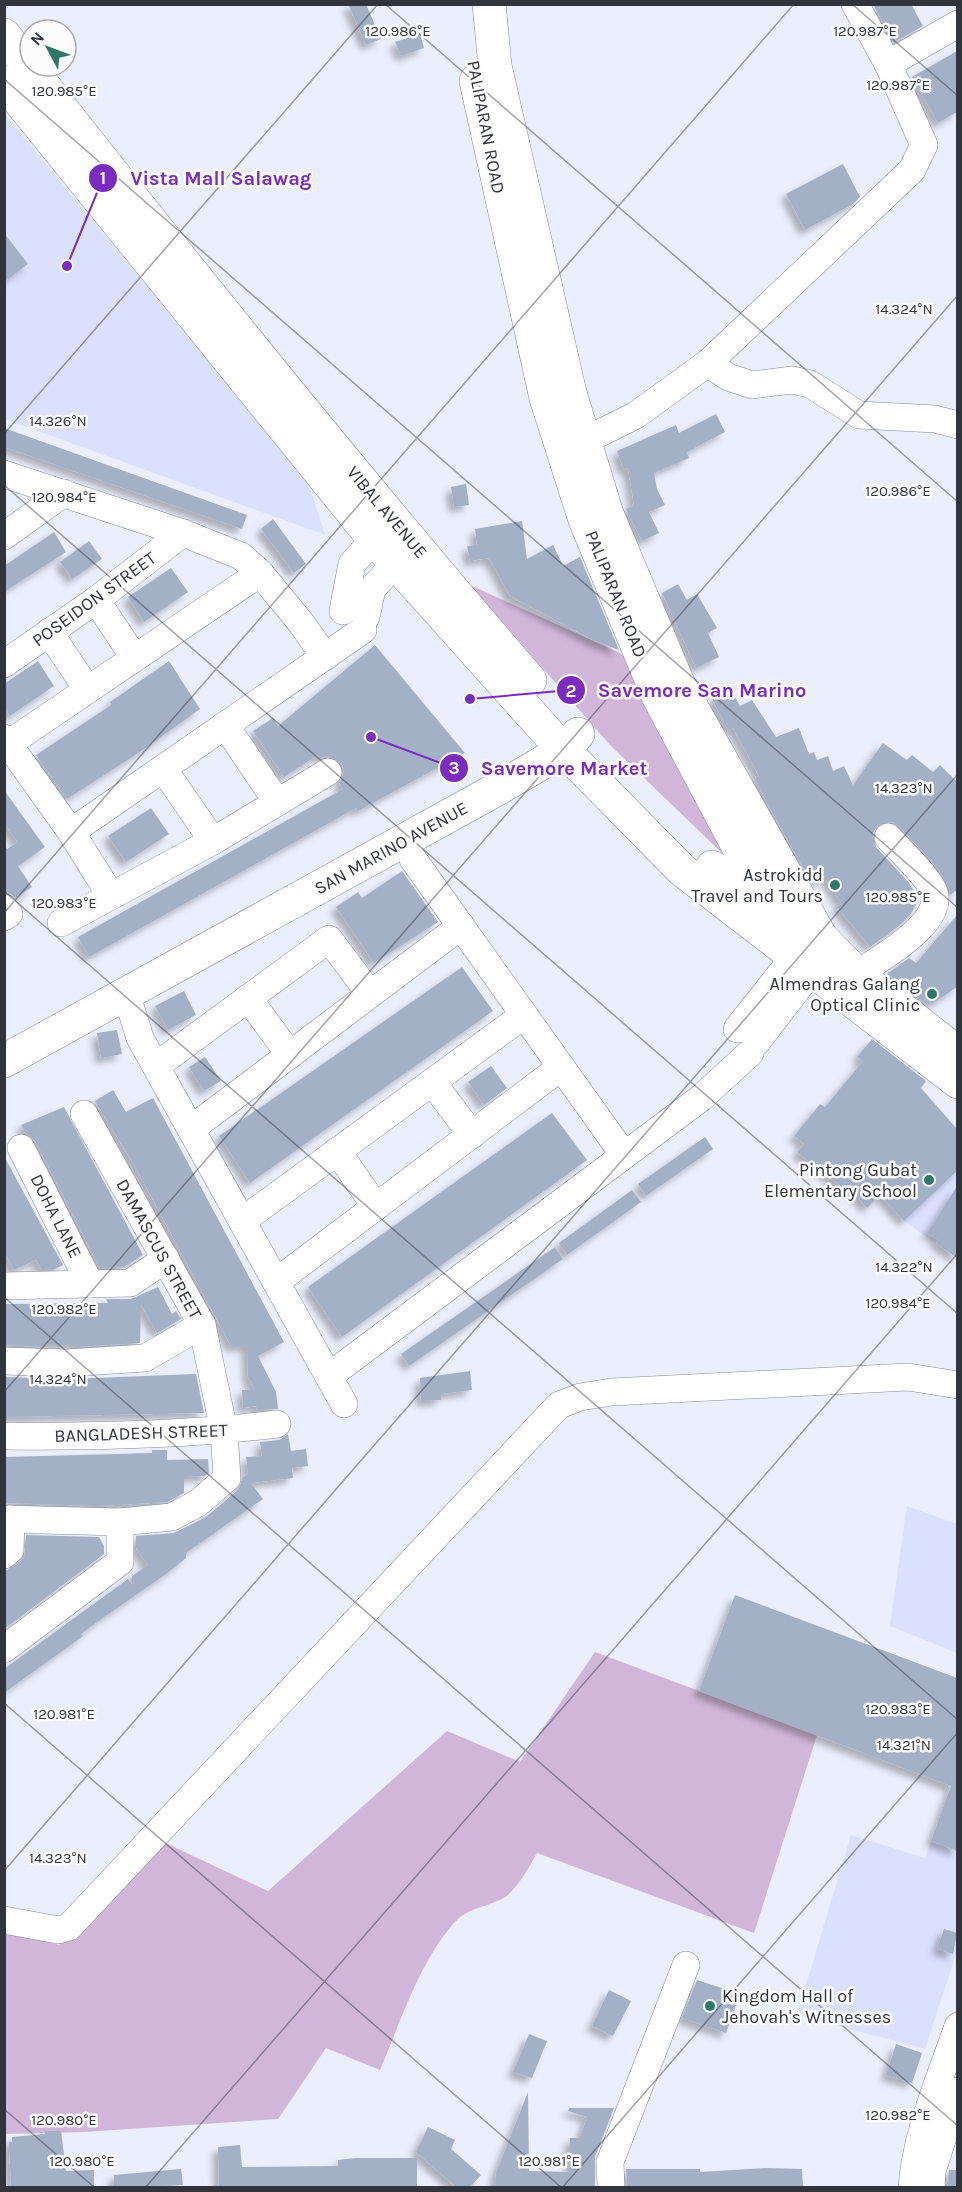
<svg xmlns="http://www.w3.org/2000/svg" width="962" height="2192" font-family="Karla,sans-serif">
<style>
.built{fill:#dbe0ff}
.green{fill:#d1b6da}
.building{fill:#a3b0c5;filter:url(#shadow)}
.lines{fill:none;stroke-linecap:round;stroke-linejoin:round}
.minor-casing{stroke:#85889e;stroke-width:28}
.major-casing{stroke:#85889e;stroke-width:34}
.minor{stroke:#fff;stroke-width:27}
.major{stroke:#fff;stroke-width:33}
.ticks{fill:none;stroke:#32343d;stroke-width:1.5;stroke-opacity:0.45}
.poi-dot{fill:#327669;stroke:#fcfcfc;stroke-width:2}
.labels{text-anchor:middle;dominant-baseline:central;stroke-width:5;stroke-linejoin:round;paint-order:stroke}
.street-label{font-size:18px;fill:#32343d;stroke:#fcfcfc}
.poi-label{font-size:18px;fill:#32343d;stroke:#fcfcfc;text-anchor:end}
.ticks-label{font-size:15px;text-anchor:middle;fill:#32343d;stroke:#fcfcfc;stroke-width:5;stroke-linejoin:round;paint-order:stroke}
.leader{fill:none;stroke:#7b2cbf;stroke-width:2}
.callout-dot{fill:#7b2cbf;stroke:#fcfcfc;stroke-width:2}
.mark-label{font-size:18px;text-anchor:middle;font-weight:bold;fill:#fff}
.callout-label{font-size:20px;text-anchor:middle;font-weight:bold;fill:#7b2cbf;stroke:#fcfcfc;stroke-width:5;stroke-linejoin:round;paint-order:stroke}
</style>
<defs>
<filter id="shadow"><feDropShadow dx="-5.5" dy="5.5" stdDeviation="3" flood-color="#0004"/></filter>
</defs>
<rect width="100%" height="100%" fill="#ebeefd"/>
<g class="built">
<path d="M4 113 308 482 325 535 5 419Z"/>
<path d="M957 1129V1258L904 1221 882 1198Z"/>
<path d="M907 1506 957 1524V1653L890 1626Z"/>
<path d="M951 1786 957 1788V1951L925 2049 797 2015 851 1835 925 1858Z"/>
</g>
<g class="green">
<path d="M470 585 622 654 724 855 610 745Z"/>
<path d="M595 1652 817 1735 754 1933 537 1853C529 1867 520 1884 508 1895 494 1906 472 1906 458 1919 422 1955 400 2023 380 2070L326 2048 278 2119 84 2132 5 2134 4 1929 59 1945 159 1840 268 1891 447 1731 520 1762Z"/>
</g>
<g class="building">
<path d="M348 4H366L381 39 366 45Z"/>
<path d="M873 4H911L923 26 894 42Z"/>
<path d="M420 34 424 48 401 56 395 42Z"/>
<path d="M957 51V112L938 123 912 77Z"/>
<path d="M843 164 860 197 853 204 805 230 786 194Z"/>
<path d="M4 233 28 264 4 282Z"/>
<path d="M716 414 725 432 687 452 689 458 654 473 657 489 665 505 649 512 659 533 642 541 626 509 634 505 628 468 624 470 617 451 676 425 679 433Z"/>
<path d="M4 428 247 515 242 529 4 447Z"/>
<path d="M466 484 469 505 454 507 451 487Z"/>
<path d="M273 519 306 564 294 573 261 529Z"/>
<path d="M522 521 527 559 553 545 563 566 580 557 619 650 595 641 510 596 489 558 470 561 467 546 477 545 475 529Z"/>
<path d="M54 532 66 552 4 592V566Z"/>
<path d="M89 541 102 559 72 579 60 562Z"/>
<path d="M171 568 188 592 144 622 128 597Z"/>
<path d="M678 584 687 600 697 594 717 628 708 633 719 657 696 668 662 593Z"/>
<path d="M375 645 465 753 358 811 356 808 89 957 78 937 343 789 339 783 344 772 342 764 328 756 321 758 318 755 284 777 253 731 273 718 278 726Z"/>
<path d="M38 661 54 686 10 716 4 707V684Z"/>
<path d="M169 661 200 709 143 750 67 799 36 755 111 705 110 702Z"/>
<path d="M730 688 740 706 752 700 776 737 799 728 809 754 814 752 817 760 828 756 833 771 844 766 853 785 883 743 907 760 912 755 933 772 940 765 957 782V890L950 895 939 870 899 826 892 822 878 825 873 833 876 847 909 883 919 899 911 914 900 925 870 947 837 907 842 904 824 876 812 884 767 803 755 778 759 776 733 728 728 730 712 699Z"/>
<path d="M4 790 45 847 18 866 32 887 16 898 4 890V845L7 849 18 842 4 823Z"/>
<path d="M151 808 169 834 126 862 108 836Z"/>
<path d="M402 871 438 922 374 963 336 907 358 892 362 898Z"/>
<path d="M957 915V987L932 1004 926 998 923 1001 887 974 909 958 916 963Z"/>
<path d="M462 967 493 1011 250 1183 219 1136Z"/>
<path d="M184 991 196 1015 168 1030 155 1006Z"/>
<path d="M117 1030 122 1054 101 1058 97 1033Z"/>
<path d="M872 1039 926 1081 921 1088 957 1129V1171L904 1221 880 1195 867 1208 849 1188 847 1191 797 1152 804 1144 794 1136 820 1104 825 1107 863 1061 857 1057Z"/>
<path d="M205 1057 221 1081 204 1091 189 1067Z"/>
<path d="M491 1066 507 1088 484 1105 468 1082Z"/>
<path d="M113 1090 126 1112 153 1098 284 1342 258 1356 276 1392 278 1409 257 1410 256 1406 243 1408 242 1390 254 1389 248 1377 247 1346H231L137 1170 95 1101Z"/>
<path d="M64 1107 143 1255 124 1267 100 1268 35 1141 25 1133 21 1125Z"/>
<path d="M552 1113 587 1160 342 1337 308 1287Z"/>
<path d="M705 1137 713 1149 646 1196 638 1184Z"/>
<path d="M4 1156 63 1265 55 1269H41L36 1260 14 1270 4 1252Z"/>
<path d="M957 1186V1258L936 1243 938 1240 927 1233Z"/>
<path d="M632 1190 641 1202 567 1255 559 1243Z"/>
<path d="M555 1247 563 1259 409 1366 401 1354Z"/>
<path d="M158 1287 172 1314 176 1311 181 1319 157 1333 141 1305 140 1343 76 1347V1344H45V1347L4 1345 5 1304 108 1303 106 1299H131Z"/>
<path d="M470 1371 472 1390 441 1394V1400L421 1401 420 1378Z"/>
<path d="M196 1374 204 1413 4 1417V1377L68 1379Z"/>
<path d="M288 1434 291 1451 306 1449 308 1466 292 1468 293 1478 251 1483 263 1499 186 1553V1558L166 1574 100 1620 81 1634 83 1636 4 1693V1669L128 1579 132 1585V1576L148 1565 136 1548V1536L174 1533 206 1517 238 1490 243 1477 248 1474 246 1457 262 1456 260 1442 279 1440Z"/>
<path d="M152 1450H167V1460L208 1459 209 1473 205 1476 184 1477V1493L167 1502 98 1506 4 1503V1457L152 1453Z"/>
<path d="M26 1535 99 1537 104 1546V1554L4 1629V1572L24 1558Z"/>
<path d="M735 1595 957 1678V1851L931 1841 951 1786 699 1691Z"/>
<path d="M944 1929 957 1933 953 1954 937 1949Z"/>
<path d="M697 1980 740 1994 726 2033 682 2018Z"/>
<path d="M609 1990 631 2001 613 2036 592 2026Z"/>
<path d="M529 2034 547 2041 532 2078 513 2072Z"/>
<path d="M896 2044 922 2053 912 2083 886 2075Z"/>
<path d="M528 2092 529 2171 570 2172V2138H580L587 2117 568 2111 569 2108H614L595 2157V2187H495L496 2173Z"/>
<path d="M428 2127 455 2140 451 2149 481 2175 470 2187H456L416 2152Z"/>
<path d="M45 2131H61L66 2171 94 2170V2187H11L9 2142H12V2137L45 2134Z"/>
<path d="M240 2145 242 2167 338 2166V2160L356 2158H417V2187H219L218 2147Z"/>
<path d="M766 2168 802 2169 803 2187H627L626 2169H700V2172Z"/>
<path d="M181 2169 183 2185 114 2187V2175Z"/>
<path d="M949 2170H957V2187H947Z"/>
</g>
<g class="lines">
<g class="minor-casing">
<g id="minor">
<path d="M888 64 958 24"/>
<path d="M708 363 728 377 752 385 792 380 810 384 859 415 935 419 958 425"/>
<path d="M584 441 636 415 708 363 912 170 924 145 888 64 855 4"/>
<path d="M4 474 183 533 241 556 260 573 302 624 325 657"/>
<path d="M4 536 64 493"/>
<path d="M96 600 134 657"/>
<path d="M343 611 352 564 374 539"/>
<path d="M366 617 372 589 396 563"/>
<path d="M49 632 87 689"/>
<path d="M4 664 96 600 183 533"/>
<path d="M225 725 277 802"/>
<path d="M4 738 71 832 111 896"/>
<path d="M8 744 260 573"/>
<path d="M164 770 213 841"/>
<path d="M71 832 363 630"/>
<path d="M413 859 624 1155"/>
<path d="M4 908 9 914 4 917"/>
<path d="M61 923 213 841 328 772"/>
<path d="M857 974C879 959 953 919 931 886 920 868 902 853 888 837"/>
<path d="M248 998 290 1055"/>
<path d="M131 1009 140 1038 344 1404"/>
<path d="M737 1029 794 957 811 945"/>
<path d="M756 1043 812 970 818 950"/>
<path d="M156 1066 329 939 370 994"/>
<path d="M432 1082 472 1135"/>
<path d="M191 1129 461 926"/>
<path d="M21 1148 90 1284"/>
<path d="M337 1151 376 1207"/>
<path d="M242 1221 524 1015"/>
<path d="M276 1282 561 1067"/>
<path d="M4 1286 130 1283 166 1259"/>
<path d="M4 1361 67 1363 145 1358 202 1325"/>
<path d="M329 1376 701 1098 750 1053"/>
<path d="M4 1436C96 1437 187 1435 277 1424"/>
<path d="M4 1519 120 1522 172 1517 198 1503 227 1478 224 1431 202 1325 84 1114"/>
<path d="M4 1555 10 1550 11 1519"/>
<path d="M4 1649 120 1562V1522"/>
<path d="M4 1920 58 1930 69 1927 559 1405 580 1397 612 1392 908 1377 958 1385"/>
<path d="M611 2188 610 2162 686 1965"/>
<path d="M912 2188C915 2136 941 2076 958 2026"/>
<path d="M931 2188 932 2171 958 2091"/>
</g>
</g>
<g class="major-casing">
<g id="major">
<path d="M489 4 495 66 570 393 607 514 678 683 821 937 857 974 958 1053"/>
<path d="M4 35C175 254 348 470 530 680"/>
<path d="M476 81 546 398 585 520 658 696 767 901"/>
<path d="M4 82 374 539 555 741 682 870 958 1082"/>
<path d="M712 867 771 909 821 937"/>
<path d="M4 1061 499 788 564 750 578 734"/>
</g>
</g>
<use href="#minor" class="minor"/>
<use href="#major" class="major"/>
</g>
<path class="ticks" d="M385 4 958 502M852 4 958 96M4 79 958 908M4 434 378 4M4 485 958 1314M4 891 958 1720M4 913 794 4M4 1297 958 2126M4 1392 958 295M4 1703 562 2188M4 1871 958 774M4 2109 95 2188M145 2188 958 1253M562 2188 958 1732"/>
<g class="poi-dot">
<circle cx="835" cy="885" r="6"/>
<circle cx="932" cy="994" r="6"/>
<circle cx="929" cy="1180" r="6"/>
<circle cx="710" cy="2006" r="6"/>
</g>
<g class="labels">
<g class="street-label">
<text transform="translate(486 127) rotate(79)">PALIPARAN ROAD</text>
<text transform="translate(387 512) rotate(50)">VIBAL AVENUE</text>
<text transform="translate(616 594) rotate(68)">PALIPARAN ROAD</text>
<text transform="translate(94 599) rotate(-36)">POSEIDON STREET</text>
<text transform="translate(391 848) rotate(-29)">SAN MARINO AVENUE</text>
<text transform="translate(56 1216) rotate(63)">DOHA LANE</text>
<text transform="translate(159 1249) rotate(61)">DAMASCUS STREET</text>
<text transform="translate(141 1433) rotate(-2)">BANGLADESH STREET</text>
</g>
<g class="poi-label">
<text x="823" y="875">Astrokidd<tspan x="823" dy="21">Travel and Tours</tspan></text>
<text x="920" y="984">Almendras Galang<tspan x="920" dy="21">Optical Clinic</tspan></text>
<text x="917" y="1170">Pintong Gubat<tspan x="917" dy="21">Elementary School</tspan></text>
<text x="722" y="1996" text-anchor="start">Kingdom Hall of<tspan x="722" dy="21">Jehovah's Witnesses</tspan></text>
</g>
</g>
<g class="ticks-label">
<text x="398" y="36">120.986°E</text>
<text x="865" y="36">120.987°E</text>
<text x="898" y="90">120.987°E</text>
<text x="64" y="96">120.985°E</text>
<text x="904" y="314">14.324°N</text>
<text x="58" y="426">14.326°N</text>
<text x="898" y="496">120.986°E</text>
<text x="64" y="502">120.984°E</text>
<text x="904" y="793">14.323°N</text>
<text x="898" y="902">120.985°E</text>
<text x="64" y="908">120.983°E</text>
<text x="904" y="1272">14.322°N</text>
<text x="898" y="1308">120.984°E</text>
<text x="64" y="1314">120.982°E</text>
<text x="58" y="1384">14.324°N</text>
<text x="898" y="1714">120.983°E</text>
<text x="64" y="1719">120.981°E</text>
<text x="904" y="1750">14.321°N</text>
<text x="58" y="1863">14.323°N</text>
<text x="898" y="2120">120.982°E</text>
<text x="64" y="2125">120.980°E</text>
<text x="82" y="2166">120.980°E</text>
<text x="549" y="2166">120.981°E</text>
</g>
<path class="leader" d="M67 266L103 178M470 699L571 690M371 737L454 768"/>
<g class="callout-dot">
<circle cx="67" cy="266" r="6"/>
<circle cx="470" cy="699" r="6"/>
<circle cx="371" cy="737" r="6"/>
<circle cx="103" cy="178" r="15"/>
<circle cx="571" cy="690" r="15"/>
<circle cx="454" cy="768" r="15"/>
</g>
<g class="mark-label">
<text x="103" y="184">1</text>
<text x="571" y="697">2</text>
<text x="454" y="774">3</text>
</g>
<g class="callout-label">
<text x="221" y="185">Vista Mall Salawag</text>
<text x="702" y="697">Savemore San Marino</text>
<text x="564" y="775">Savemore Market</text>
</g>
<rect width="962" height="2192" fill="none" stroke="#32343d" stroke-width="12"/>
<g transform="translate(48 48) rotate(311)"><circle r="28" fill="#fcfcfc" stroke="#abacb0" stroke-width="1.5"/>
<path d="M0-4.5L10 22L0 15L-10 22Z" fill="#327669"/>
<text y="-9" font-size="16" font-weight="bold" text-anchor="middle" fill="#32343d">N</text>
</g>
</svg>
